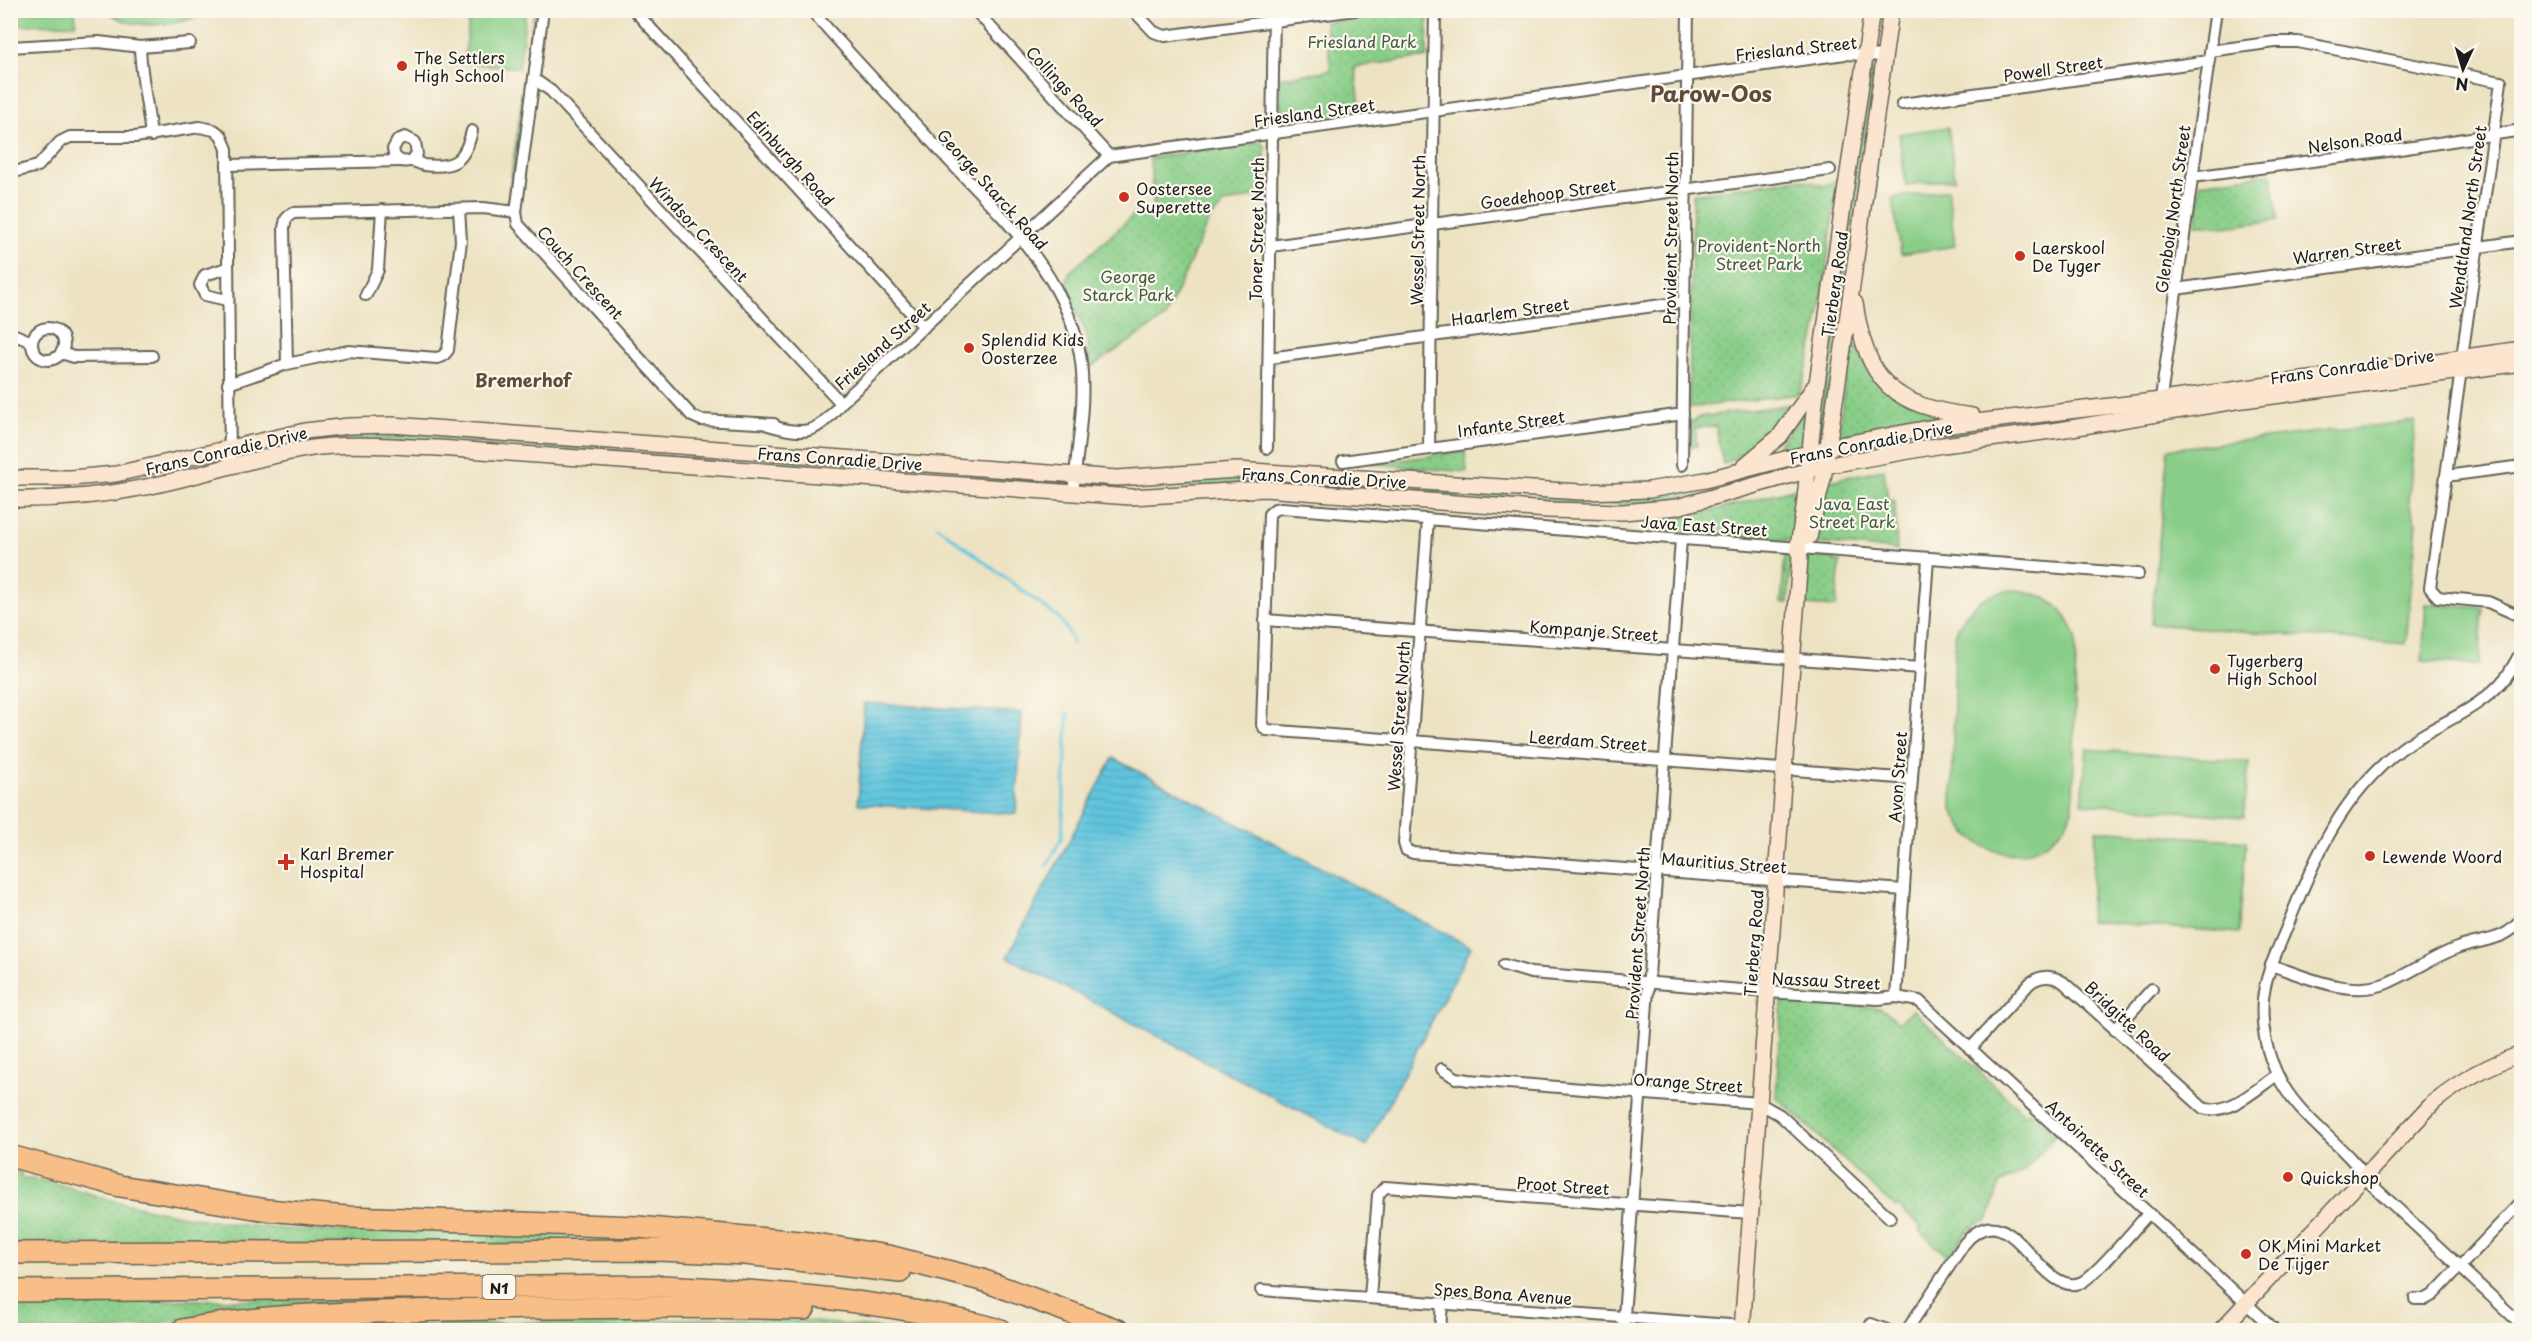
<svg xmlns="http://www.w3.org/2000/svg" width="2532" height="1341" font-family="'Playpen Sans',sans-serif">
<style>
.green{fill:url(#green-dots);stroke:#527552;stroke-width:1.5}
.pitch{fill:#89ce88;stroke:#527552;stroke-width:1.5}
.water{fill:url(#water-rules);stroke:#3e707d;stroke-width:1.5}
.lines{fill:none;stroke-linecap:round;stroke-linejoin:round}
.stream{stroke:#60c5de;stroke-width:3}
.street-casing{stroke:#656256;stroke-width:14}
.secondary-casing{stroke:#656256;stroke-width:18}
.highway-casing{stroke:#656256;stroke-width:24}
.street{stroke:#fff;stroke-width:10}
.secondary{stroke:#fce5cf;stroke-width:15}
.highway{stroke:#f7be87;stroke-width:21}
.rail-casing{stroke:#1c1c1c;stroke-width:5}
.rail{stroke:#fbf7ec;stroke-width:3;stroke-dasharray:9;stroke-linecap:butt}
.poi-dot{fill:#c8321e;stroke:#fbf7ec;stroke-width:2}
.labels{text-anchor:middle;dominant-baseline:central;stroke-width:4.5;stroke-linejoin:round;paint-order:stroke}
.shield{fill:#fbf7ec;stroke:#5f5e5a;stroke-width:1.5}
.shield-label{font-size:15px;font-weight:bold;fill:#1c1c1c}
.park-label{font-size:16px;fill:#425a42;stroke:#fbf7ec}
.street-label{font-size:16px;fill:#1c1c1c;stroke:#fbf7ec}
.poi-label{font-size:16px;fill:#1c1c1c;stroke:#fbf7ec;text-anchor:start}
.neighbourhood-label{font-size:18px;font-weight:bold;fill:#604b39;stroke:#fbf7ec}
.district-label{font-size:22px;font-weight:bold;fill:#604b39;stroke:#fbf7ec}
</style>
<defs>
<pattern id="green-dots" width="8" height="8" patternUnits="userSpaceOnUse" patternTransform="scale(1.5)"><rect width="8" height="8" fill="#89ce88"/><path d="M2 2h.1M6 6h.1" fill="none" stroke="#76b075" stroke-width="1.8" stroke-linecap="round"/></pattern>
<pattern id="water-rules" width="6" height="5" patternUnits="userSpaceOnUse" patternTransform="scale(1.5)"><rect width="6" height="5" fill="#60c5de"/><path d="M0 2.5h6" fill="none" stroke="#53a9be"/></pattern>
</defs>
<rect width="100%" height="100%" fill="#fbf7ec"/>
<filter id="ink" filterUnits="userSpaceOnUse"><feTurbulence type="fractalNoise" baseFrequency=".0167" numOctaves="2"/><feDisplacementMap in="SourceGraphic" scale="12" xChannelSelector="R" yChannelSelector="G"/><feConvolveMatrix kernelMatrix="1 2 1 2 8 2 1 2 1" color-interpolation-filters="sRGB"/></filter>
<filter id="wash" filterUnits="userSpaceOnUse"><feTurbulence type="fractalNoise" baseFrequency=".008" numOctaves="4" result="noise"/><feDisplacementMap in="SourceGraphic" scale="24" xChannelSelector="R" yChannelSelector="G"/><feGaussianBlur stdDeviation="1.35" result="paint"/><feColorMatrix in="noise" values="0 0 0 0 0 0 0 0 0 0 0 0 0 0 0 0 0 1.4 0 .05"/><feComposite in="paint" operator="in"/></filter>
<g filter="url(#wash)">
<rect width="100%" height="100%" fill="#ede3c3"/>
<g class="green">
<path d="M534 11H536L510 206 507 208Z"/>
<path d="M1409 11H1428L1427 57 1355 67 1361 114 1280 125V78L1331 70 1325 22Z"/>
<path d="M1870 66 1875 76 1822 434 1819 423Z"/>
<path d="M1259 142 1265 146 1264 194 1224 204 1208 222 1165 318 1091 367C1089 355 1089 340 1084 328 1077 312 1061 291 1069 273L1137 212 1154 210 1150 158Z"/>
<path d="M2272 173 2278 220 2223 227 2196 224 2200 183Z"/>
<path d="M1799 179 1825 186 1837 180C1829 251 1822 326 1799 394L1689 408 1693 194Z"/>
<path d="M1855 343 1863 360 1943 419 1838 437 1845 380Z"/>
<path d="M1795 404C1772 437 1758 447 1723 464L1716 426 1695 428 1697 446 1691 447V422L1700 417Z"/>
<path d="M1808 406 1802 446 1773 453V451Z"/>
<path d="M2111 413 2110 415 1935 440 1901 441 2063 417Z"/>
<path d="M361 433 422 434 604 447 643 454 725 461 449 441 337 440 316 436Z"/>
<path d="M1465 451 1467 472 1371 464Z"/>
<path d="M767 459 1056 481 1058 485 766 465 765 462Z"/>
<path d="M1884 469 1888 500 1895 501 1897 550 1648 529 1645 523 1716 510 1785 491Z"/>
<path d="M1228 477 1346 483 1579 500 1644 498 1732 484 1703 494 1651 503 1577 505 1246 483 1180 488 1093 485 1147 484Z"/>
<path d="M1785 554 1791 558 1788 603H1781Z"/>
<path d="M1811 556 1834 558V561L1840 562 1836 607 1804 605 1807 561Z"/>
<path d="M1782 1000 1881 1008 1899 1022 1913 1010 2026 1115 2030 1111 2056 1135 2023 1172 2000 1184 1987 1221C1967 1225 1959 1242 1949 1258L1919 1230 1921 1227 1898 1206 1896 1208 1776 1097Z"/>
<path d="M10 1169 21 1173V1178C53 1179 94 1197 127 1204 209 1223 298 1236 381 1229L663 1237 770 1245 11 1244Z"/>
<path d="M556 1298 210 1315 117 1330H11L10 1301Z"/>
<path d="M718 1318 806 1321 893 1330H285L353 1327Z"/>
<path d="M1634 1322 1724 1329 1729 1330H1627L1629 1325Z"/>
</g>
<g class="pitch">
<path d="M10 11H75L76 24 11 25Z"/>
<path d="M108 11H212C184 24 133 34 108 11Z"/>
<path d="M470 11H526L519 68 464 62Z"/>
<path d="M1948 127 1955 179 1906 185 1899 134Z"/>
<path d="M1948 190 1955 246 1901 254 1893 198Z"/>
<path d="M2415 421 2409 503 2417 523 2406 644 2151 624 2168 449Z"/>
<path d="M2014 590C2045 592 2066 608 2076 637L2073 810C2049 869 1973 868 1952 807L1955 635C1965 608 1985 592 2014 590Z"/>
<path d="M2426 604 2483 608 2479 665 2422 661Z"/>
<path d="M2087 749 2249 762 2244 817 2082 803Z"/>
<path d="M2096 830 2246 841 2239 933 2089 921Z"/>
</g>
<g class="water">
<path d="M864 703 1022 713 1016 814 858 804Z"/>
<path d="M1113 758 1471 947 1366 1146 1007 957Z"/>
</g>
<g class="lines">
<g class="stream">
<path d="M937 526 1060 619 1070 635 1072 644"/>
<path d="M1047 866 1062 837 1068 714"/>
</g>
</g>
</g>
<g filter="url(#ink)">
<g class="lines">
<g class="street-casing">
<g id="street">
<path d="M543 10 516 212 518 224 692 416 701 420 774 424"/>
<path d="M634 10 924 327"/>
<path d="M811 10C854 59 899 106 943 154 995 210 1060 267 1078 345 1089 390 1077 447 1073 494"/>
<path d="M975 10 1109 156"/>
<path d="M1133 10 1154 32 1165 36 1355 10"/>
<path d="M10 47 99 42 140 47 190 43"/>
<path d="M140 47C141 77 148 106 151 136"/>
<path d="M2210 51 2275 42H2298L2501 82 2462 357"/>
<path d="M534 79 551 91 841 403"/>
<path d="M1902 104 2208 61"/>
<path d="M412 160 417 154 415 142 405 137 398 140 393 149 395 157 401 161C404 162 407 161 411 161 415 161 420 164 424 165 455 169 465 160 472 131"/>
<path d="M227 165 401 161"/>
<path d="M10 173 38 166 60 142 70 137H135L200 127 214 130 221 135 227 149 230 466"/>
<path d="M2192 177 2387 151 2522 130"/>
<path d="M1271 246 1830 170"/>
<path d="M227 268 205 275 200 285 205 295 227 300"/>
<path d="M2176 289 2522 241"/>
<path d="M366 295 378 270 382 210"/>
<circle cx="48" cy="344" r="16"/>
<path d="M10 333 32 342"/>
<path d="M61 353 74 357 152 356"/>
<path d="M1269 358 1684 302"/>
<path d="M287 364 284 228 286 219 292 213 483 208 516 212"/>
<path d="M2461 370 2430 588 2438 597 2488 602 2522 617"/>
<path d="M228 384 287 364 348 351 437 358 443 356 448 350 461 241 459 209"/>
<path d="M2160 405 2216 10"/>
<path d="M768 425C807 436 816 434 841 403L1109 156 1845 54 1884 56"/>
<path d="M1267 448 1274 10"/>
<path d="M1429 449 1435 10"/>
<path d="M1343 461 1683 414"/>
<path d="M1682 465 1688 10"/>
<path d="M2446 476 2522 466"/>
<path d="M1428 519 1404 843 1406 850 1413 853 1904 890"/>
<path d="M1265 620 1920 668"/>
<path d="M2522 650C2517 659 2512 669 2506 677 2480 711 2434 724 2401 749 2343 794 2315 856 2289 922 2279 947 2266 972 2263 999 2261 1024 2266 1051 2277 1074 2297 1118 2345 1144 2371 1184L2522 1325"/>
<path d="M1912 779 1266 730 1262 725 1269 514 1275 509 1282 508 2138 574"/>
<path d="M1504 965 1531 973 1767 992 1878 999 1896 997 1919 1001 2275 1330"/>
<path d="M2271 965C2306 977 2350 998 2387 983 2411 973 2433 957 2457 948 2481 939 2507 942 2522 918"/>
<path d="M1896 997 1928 559"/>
<path d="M2115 1030 2152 989"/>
<path d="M1970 1049 2030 983C2041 975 2052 975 2063 982L2203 1108C2229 1116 2256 1089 2277 1075"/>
<path d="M1442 1069 1456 1078 1469 1080 1759 1103 1780 1115 1890 1218"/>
<path d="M1261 1290 1743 1326"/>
<path d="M1370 1298 1378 1195 1385 1187 1751 1213"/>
<path d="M2415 1299H2426L2433 1295 2522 1201"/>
<path d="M1871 1324 1887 1330"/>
<path d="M1440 1330 1442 1303"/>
<path d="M1623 1330 1681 539"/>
<path d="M1907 1330 1964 1244C2011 1187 2038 1297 2080 1283 2095 1277 2135 1228 2148 1214"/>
</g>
</g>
<g class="secondary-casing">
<g id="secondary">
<path d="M1855 303C1867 383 1893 406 1972 416"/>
<path d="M1743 467 1780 436 1814 387"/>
<path d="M10 478H71L116 474 305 431 349 426 392 425 1117 478 1237 470 1581 492 1649 490 1705 480 1839 445 1934 427 2161 400 2522 349"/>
<path d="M10 499C56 500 101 496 146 487 200 476 252 458 306 449 349 442 395 447 438 448L1131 497 1264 489 1548 510 1623 512 1677 507 1824 466 1943 445 2059 430 2236 401 2522 363"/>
<path d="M1809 537 1823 479 1845 335 1891 10"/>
<path d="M1742 1330 1800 558 1798 547 1804 508 1817 383 1872 10"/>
<path d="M2221 1330 2434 1102C2461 1080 2488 1065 2522 1054"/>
</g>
</g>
<g class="highway-casing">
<g id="highway">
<path d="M10 1156 120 1186 267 1210 348 1217 638 1227 810 1243 888 1256 982 1280 1118 1330"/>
<path d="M10 1253 660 1250 745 1254 900 1272"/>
<path d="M10 1291 662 1286C776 1291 890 1301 1001 1330"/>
<path d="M182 1330C268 1313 358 1313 445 1310 564 1307 684 1306 804 1309"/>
</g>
</g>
<use href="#street" class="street"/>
<use href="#secondary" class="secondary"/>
<use href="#highway" class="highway"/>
<g class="rail-casing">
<path id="rail" d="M2488 10 2522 17"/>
</g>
<use href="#rail" class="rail"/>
</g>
</g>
<g class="poi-dot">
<circle cx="402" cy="66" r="6"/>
<circle cx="1124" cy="197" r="6"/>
<circle cx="2020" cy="256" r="6"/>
<circle cx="969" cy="348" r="6"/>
<circle cx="2215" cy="669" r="6"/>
<circle cx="2370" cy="856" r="6"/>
<path d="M283 853h6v6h6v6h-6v6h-6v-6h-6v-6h6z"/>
<circle cx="2288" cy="1177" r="6"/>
<circle cx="2246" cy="1254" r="6"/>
</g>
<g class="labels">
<rect class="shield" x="482.5" y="1275" width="33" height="24" rx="4.5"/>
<g class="shield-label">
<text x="499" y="1287">N1</text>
</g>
<g class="park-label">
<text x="1362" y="41">Friesland Park</text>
<text x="1759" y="245">Provident-North<tspan x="1759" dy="18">Street Park</tspan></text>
<text x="1128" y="276">George<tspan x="1128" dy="18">Starck Park</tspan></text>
<text x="1852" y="503">Java East<tspan x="1852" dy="18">Street Park</tspan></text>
</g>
<g class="street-label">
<text transform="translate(1796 48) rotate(-6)">Friesland Street</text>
<text transform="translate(2053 68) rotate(-8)">Powell Street</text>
<text transform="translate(1065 86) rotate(47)">Collings Road</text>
<text transform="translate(1314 112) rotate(-8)">Friesland Street</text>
<text transform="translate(2355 140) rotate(-8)">Nelson Road</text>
<text transform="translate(791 158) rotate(48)">Edinburgh Road</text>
<text transform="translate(993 189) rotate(48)">George Starck Road</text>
<text transform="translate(1548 193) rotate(-8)">Goedehoop Street</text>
<text transform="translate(2172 209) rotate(-82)">Glenboig North Street</text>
<text transform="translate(2467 217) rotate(-82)">Wendtland North Street</text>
<text transform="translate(699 229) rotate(47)">Windsor Crescent</text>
<text transform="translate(1256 229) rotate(-89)">Toner Street North</text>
<text transform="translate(1417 230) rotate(-89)">Wessel Street North</text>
<text transform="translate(1670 238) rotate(-89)">Provident Street North</text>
<text transform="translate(2347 250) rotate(-8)">Warren Street</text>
<text transform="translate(581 272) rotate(48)">Couch Crescent</text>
<text transform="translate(1834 284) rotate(-82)">Tierberg Road</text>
<text transform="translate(1510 311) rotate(-8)">Haarlem Street</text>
<text transform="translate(882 345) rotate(-42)">Friesland Street</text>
<text transform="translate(2352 366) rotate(-8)">Frans Conradie Drive</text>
<text transform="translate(1511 423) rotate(-8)">Infante Street</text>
<text transform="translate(1871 442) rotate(-11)">Frans Conradie Drive</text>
<text transform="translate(226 450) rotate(-13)">Frans Conradie Drive</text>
<text transform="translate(840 458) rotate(4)">Frans Conradie Drive</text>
<text transform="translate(1324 477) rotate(3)">Frans Conradie Drive</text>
<text transform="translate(1704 525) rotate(4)">Java East Street</text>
<text transform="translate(1594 630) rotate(4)">Kompanje Street</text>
<text transform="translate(1398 716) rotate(-86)">Wessel Street North</text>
<text transform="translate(1588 740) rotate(4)">Leerdam Street</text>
<text transform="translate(1897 777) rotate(-86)">Avon Street</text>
<text transform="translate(1724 862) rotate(4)">Mauritius Street</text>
<text transform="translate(1637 933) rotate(-86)">Provident Street North</text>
<text transform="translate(1753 943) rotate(-86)">Tierberg Road</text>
<text transform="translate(1826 980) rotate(3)">Nassau Street</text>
<text transform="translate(2128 1021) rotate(43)">Bridgitte Road</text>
<text transform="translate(1688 1082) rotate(4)">Orange Street</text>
<text transform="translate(2098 1148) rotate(43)">Antoinette Street</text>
<text transform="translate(1563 1185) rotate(4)">Proot Street</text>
<text transform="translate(1503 1293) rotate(4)">Spes Bona Avenue</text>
</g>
<g class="poi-label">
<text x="414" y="57">The Settlers<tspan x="414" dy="18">High School</tspan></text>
<text x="1136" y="188">Oostersee<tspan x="1136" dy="18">Superette</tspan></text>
<text x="2032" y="247">Laerskool<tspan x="2032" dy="18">De Tyger</tspan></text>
<text x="981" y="339">Splendid Kids<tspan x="981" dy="18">Oosterzee</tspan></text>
<text x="2227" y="660">Tygerberg<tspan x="2227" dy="18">High School</tspan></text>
<text x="300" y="853">Karl Bremer<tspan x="300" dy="18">Hospital</tspan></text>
<text x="2382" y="856">Lewende Woord</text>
<text x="2300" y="1177">Quickshop</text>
<text x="2258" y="1245">OK Mini Market<tspan x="2258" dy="18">De Tijger</tspan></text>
</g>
<g class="neighbourhood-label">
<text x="523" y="379">Bremerhof</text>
</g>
<g class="district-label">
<text x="1711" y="92">Parow-Oos</text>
</g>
</g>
<rect width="2532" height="1341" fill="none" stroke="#fbf7ec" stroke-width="36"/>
<g transform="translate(2463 69) rotate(184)" stroke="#fbf7ec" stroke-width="4.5" paint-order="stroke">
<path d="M0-4.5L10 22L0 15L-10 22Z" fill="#1c1c1c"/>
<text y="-9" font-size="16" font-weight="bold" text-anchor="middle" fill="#1c1c1c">N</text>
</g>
</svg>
